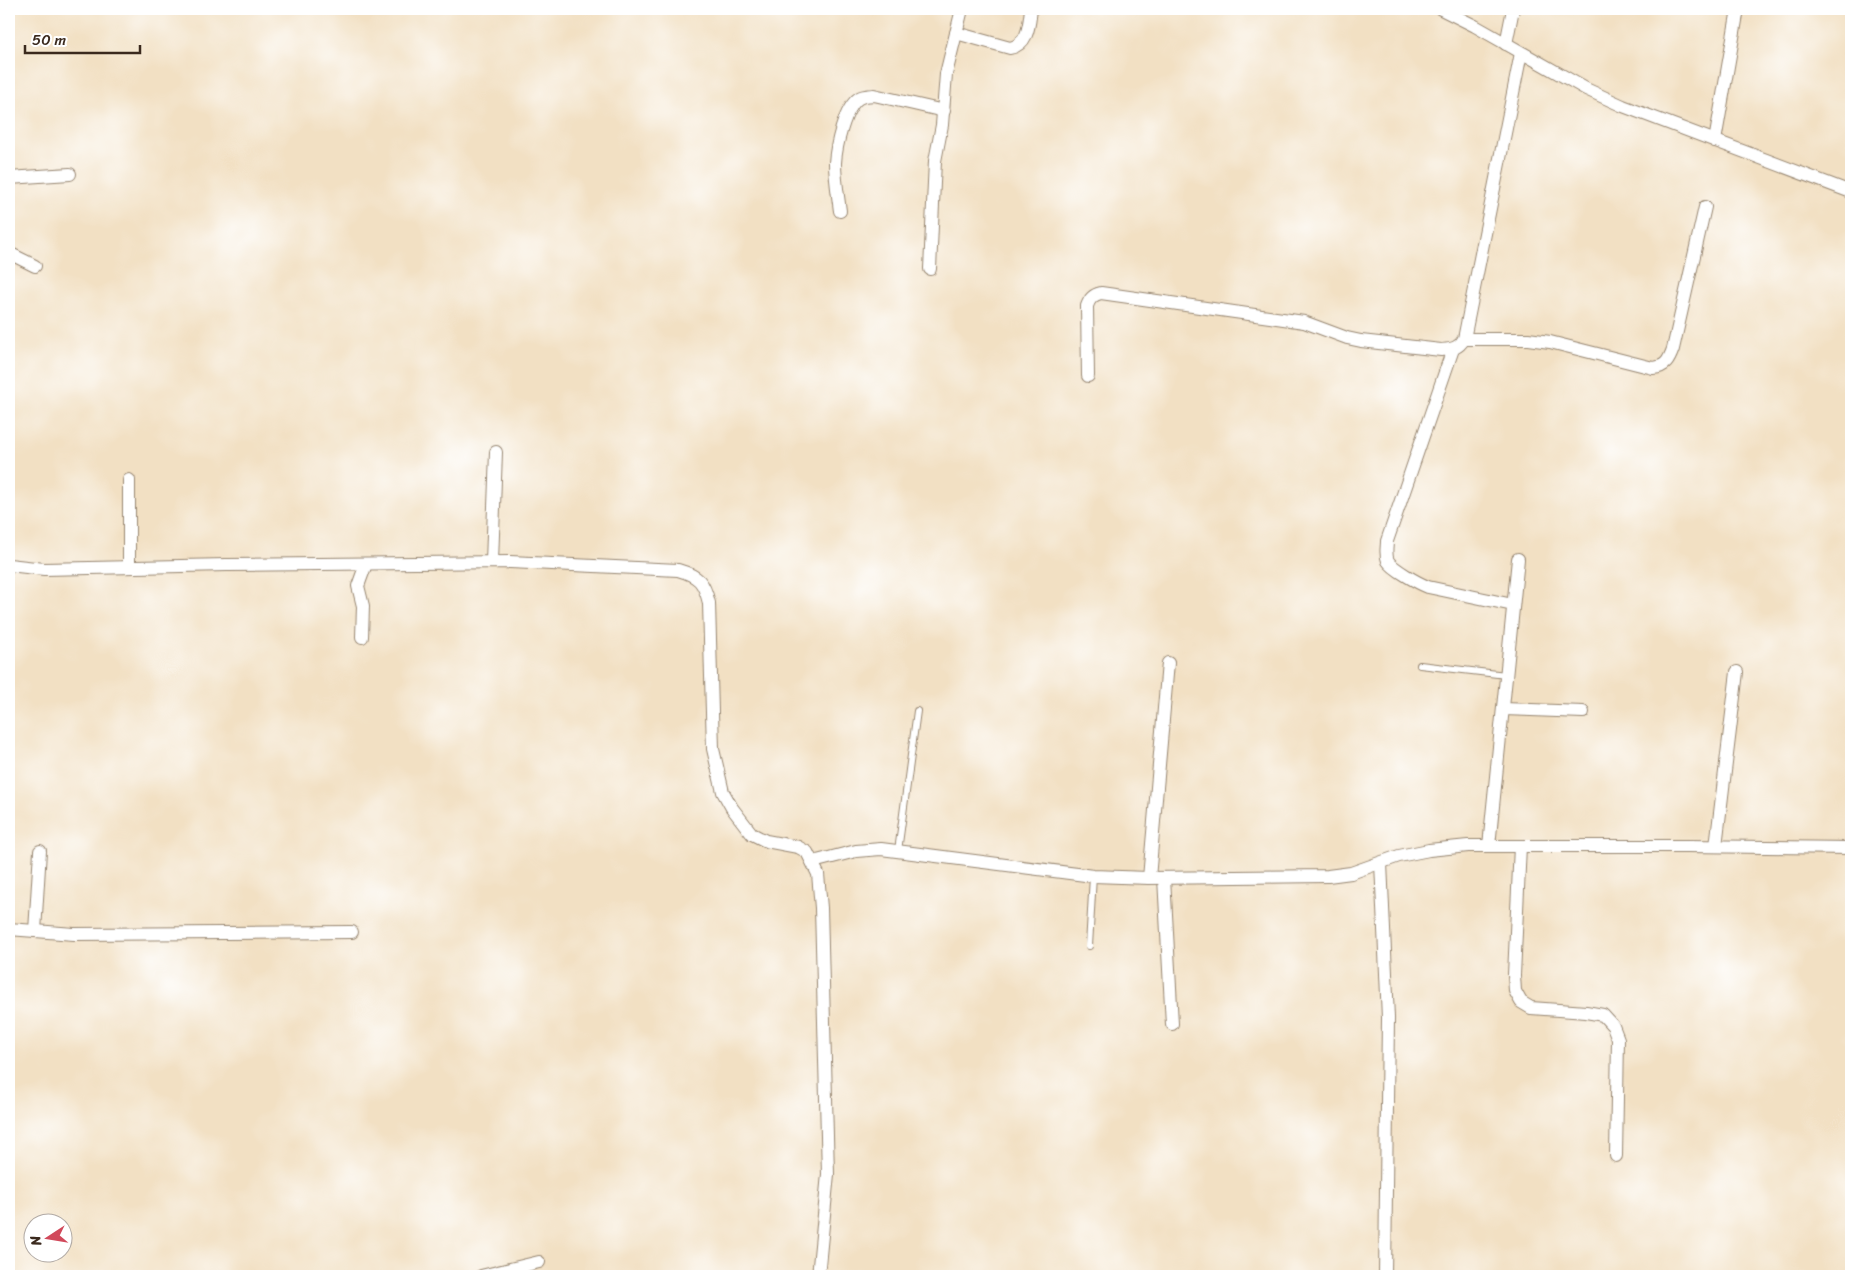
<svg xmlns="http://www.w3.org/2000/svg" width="1860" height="1285" font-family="Sriracha,sans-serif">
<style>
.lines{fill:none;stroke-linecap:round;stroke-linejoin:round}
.service-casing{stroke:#968570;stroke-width:8}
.minor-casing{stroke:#968570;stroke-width:14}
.service{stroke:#fff;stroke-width:6}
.minor{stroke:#fff;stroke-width:12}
</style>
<rect width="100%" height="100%" fill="#fff"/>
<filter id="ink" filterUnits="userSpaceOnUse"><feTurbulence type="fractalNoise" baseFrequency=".02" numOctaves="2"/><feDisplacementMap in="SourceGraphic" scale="10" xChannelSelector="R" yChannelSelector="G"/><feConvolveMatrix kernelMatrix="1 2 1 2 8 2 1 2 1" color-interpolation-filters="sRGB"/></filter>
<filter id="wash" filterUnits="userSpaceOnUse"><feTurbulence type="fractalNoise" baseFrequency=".0096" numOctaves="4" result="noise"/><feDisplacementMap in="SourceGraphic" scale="20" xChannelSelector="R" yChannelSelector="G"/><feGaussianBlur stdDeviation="1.12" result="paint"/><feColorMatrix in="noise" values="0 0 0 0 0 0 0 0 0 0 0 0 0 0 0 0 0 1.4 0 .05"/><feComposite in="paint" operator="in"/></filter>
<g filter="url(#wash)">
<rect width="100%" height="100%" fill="#f2e0c3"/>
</g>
<g filter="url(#ink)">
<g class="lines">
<g class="service-casing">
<g id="service">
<path d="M1420 665 1506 675"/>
<path d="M898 851 917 711"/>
<path d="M1089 946 1093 876"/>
</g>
</g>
<g class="minor-casing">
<g id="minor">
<path d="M1441 9 1475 26 1586 89 1623 106 1851 192"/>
<path d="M956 33 1010 48C1029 44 1029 24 1031 9"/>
<path d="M1506 44 1513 9"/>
<path d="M1715 141 1738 9"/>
<path d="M9 178 70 174"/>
<path d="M840 211C838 195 835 179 835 163 836 147 844 108 859 98 864 95 869 96 874 95L944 111"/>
<path d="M9 253 35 266"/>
<path d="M930 269 935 161 942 125 946 74 962 9"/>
<path d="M1464 339H1528L1550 342 1653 368C1666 367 1669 360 1673 349L1705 207"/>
<path d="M1453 349 1387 541C1387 548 1385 554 1388 561 1393 569 1418 583 1428 587L1513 605"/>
<path d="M1088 376 1087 306C1090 298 1093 295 1101 293L1304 322 1347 338 1361 341 1441 350C1452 349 1458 349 1464 339L1521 53"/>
<path d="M492 562 496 452"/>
<path d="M9 565 44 569 227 565 510 562 678 570C699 576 704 582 709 603L713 749 723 792 732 808 752 834 766 841 798 847 807 852 818 874 821 908 828 1174 818 1276"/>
<path d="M129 567V480"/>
<path d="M362 637 363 606 358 586 366 564"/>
<path d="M1503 709 1583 712"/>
<path d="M1489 846 1518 559"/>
<path d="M1520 846 1514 975 1515 991 1521 1002 1531 1008 1586 1012 1603 1015 1613 1026 1618 1039 1616 1156"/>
<path d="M1716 846 1737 672"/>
<path d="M813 862 856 851 881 849 1093 876 1149 878 1328 876 1351 873 1399 856 1429 850 1468 846H1687L1851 848"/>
<path d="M1381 863 1388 1018 1385 1276"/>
<path d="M1149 878 1168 663"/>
<path d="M1164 878 1172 1024"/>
<path d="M9 929 74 934 352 932"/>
<path d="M35 931 40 851"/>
<path d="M481 1276 539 1262"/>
</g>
</g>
<use href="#service" class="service"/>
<use href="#minor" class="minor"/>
</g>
</g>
<rect width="1860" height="1285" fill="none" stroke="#fff" stroke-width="30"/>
<g transform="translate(48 1238) rotate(258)"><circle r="24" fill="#ffffff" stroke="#b1aaa5"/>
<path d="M0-4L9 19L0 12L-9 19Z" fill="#d1495b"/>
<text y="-8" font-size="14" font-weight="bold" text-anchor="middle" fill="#3b2a1e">N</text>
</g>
<path d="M25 45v8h115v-8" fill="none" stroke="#3b2a1e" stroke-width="2.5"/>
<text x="32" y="45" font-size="15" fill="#3b2a1e" stroke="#ffffff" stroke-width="4" paint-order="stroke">50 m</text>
</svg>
